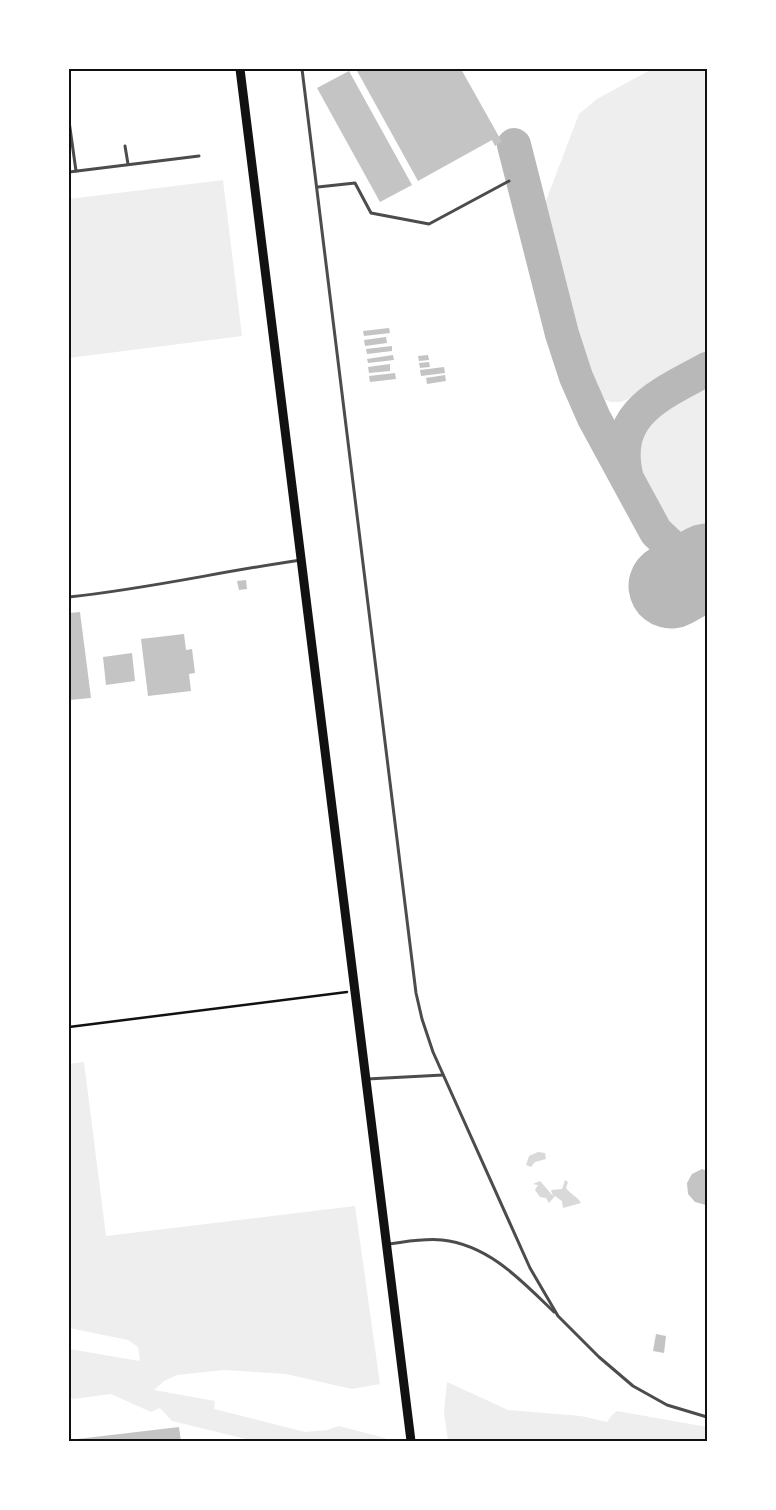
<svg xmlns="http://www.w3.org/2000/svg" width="776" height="1510" font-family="Raleway,sans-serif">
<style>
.green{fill:#eee}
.water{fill:#d9d9d9}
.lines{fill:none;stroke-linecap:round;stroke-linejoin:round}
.taxiway{stroke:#b8b8b8;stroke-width:34}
.runway{stroke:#b8b8b8;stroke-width:85}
.building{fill:#c4c4c4}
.path{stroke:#111;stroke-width:2.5}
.service{stroke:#4c4c4c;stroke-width:3}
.secondary{stroke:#111;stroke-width:9}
.neatline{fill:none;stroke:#111;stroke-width:2}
</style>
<rect width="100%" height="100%" fill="#fff"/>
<g class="green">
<path d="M652 69H707V356L632 397 621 402H611L601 398 593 388 579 352 545 229 544 206 579 114 597 99Z"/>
<path d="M223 180 242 336 69 358V199Z"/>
<path d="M707 381V532C699 537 692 542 682 539 665 536 636 477 635 460 634 446 639 431 647 420 660 402 688 392 707 381Z"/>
<path d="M84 1062 106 1236 355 1206 380 1384 352 1389 286 1374 224 1370 177 1375 164 1381 154 1390 215 1401 214 1409 305 1432 327 1430 339 1426 385 1438V1441H254L172 1421 160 1408 151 1412 111 1394 73 1399 69 1397V1349L140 1361 138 1347 128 1340 69 1328V1064Z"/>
<path d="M447 1382 508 1410 581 1416 607 1422 611 1416 617 1411 707 1427V1441H448L444 1412Z"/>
</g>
<g class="water">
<path d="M538 1152 545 1153 546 1159 535 1162 531 1167 526 1165 529 1156Z"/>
<path d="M565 1180 568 1182 566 1188C570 1194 577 1196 581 1203L563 1208 562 1201 555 1196 549 1203 546 1198 540 1197 535 1190 538 1185 533 1184 540 1181 553 1196 551 1190 562 1189Z"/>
</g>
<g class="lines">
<g class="taxiway">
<path d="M514 145 562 334 576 377 594 418 656 532 673 548 707 564"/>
<path d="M626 475C612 412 662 394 707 369"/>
</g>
<path class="runway" d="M671 586 707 566"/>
</g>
<g class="building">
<path d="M356 69H461L502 142 495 146 492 140 418 181Z"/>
<path d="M349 71 412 185 380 202 317 88Z"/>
<path d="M389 328 390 333 364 336 363 331Z"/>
<path d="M386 337 387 343 365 346 364 340Z"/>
<path d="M392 346V351L367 354 366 349Z"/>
<path d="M393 355 394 360 368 363 367 359Z"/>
<path d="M428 355 429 360 419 361 418 356Z"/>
<path d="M429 362 430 367 420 368 419 363Z"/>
<path d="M390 364V371L369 373 368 367Z"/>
<path d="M444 367 445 373 421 376 420 370Z"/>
<path d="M395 373 396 379 370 382 369 376Z"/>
<path d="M445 375 446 381 427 384 426 378Z"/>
<path d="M246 580 247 589 239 590 237 581Z"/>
<path d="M80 612 91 698 69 700V613Z"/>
<path d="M184 634 186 650 192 649 195 673 189 674 191 691 148 696 141 639Z"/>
<path d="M132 653 135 681 106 685 103 657Z"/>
<path d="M702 1169 707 1171 706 1205 695 1202 688 1194 687 1183 692 1174Z"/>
<path d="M656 1334 666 1336 664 1353 653 1351Z"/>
<path d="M179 1427 181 1441H69V1440Z"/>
</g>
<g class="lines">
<path class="path" d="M69 1027 347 992"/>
<g class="service">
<path d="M302 69 416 993 422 1019 433 1052 530 1268 558 1316 599 1357 633 1386 667 1405 707 1417"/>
<path d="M69 121 76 171"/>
<path d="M125 146 128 164"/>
<path d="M69 172 199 156"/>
<path d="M318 187 355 183 371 213 429 224 509 181"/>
<path d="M69 597C147 589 223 571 301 560"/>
<path d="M367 1079 443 1075"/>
<path d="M388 1244C405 1242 424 1238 442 1240 489 1245 522 1281 554 1312"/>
</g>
<path class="secondary" d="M240 69 411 1441"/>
</g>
<rect width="776" height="1510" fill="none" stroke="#ffffff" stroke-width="140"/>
<rect x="70" y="70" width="636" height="1370" class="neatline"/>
</svg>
